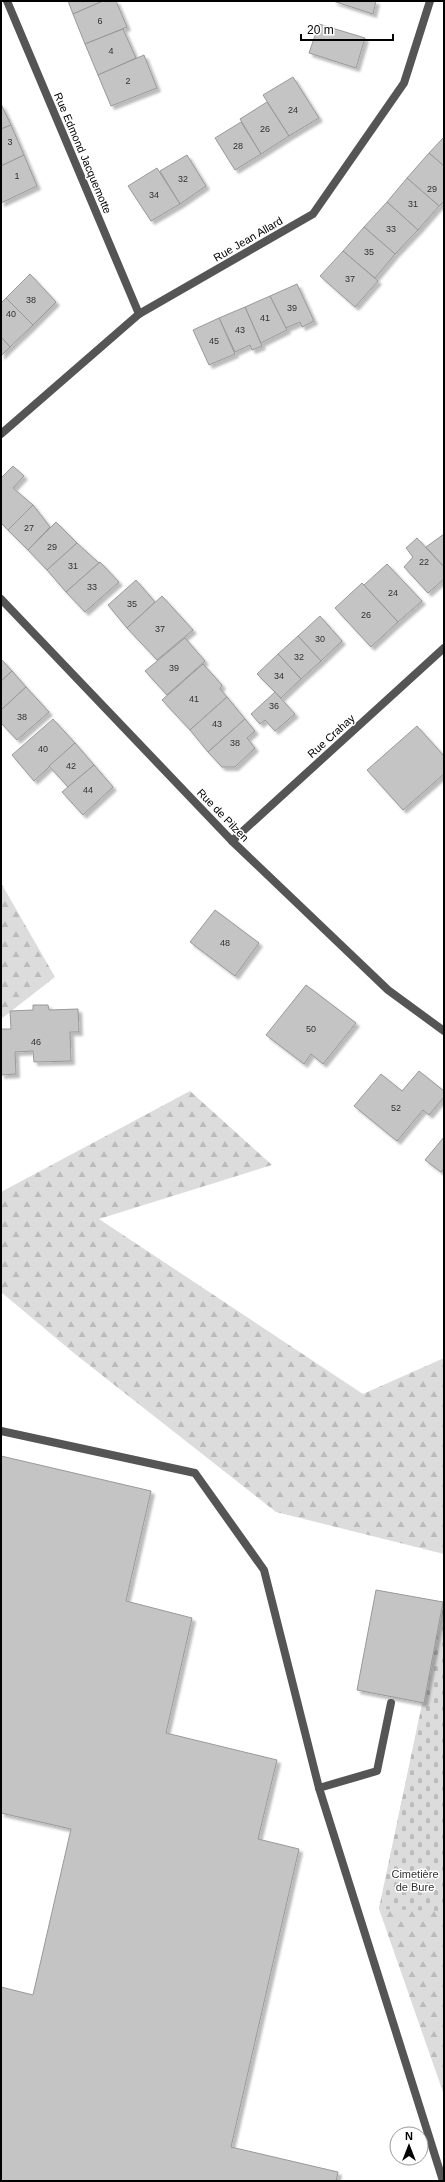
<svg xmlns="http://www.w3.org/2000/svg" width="445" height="2182" font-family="Helvetica,sans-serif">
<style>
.forest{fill:url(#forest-firs)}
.cemetery{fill:url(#cemetery-stones)}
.building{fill:#c4c4c4;stroke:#999;filter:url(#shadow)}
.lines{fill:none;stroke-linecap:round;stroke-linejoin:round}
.service{stroke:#555;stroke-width:8}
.minor{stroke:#555;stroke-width:8}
.labels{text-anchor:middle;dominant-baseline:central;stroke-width:3;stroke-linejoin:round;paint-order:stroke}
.number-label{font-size:9px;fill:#313131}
.street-label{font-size:11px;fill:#000;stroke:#fff}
.park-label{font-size:11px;fill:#333;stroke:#fff}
</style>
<defs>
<pattern id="forest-firs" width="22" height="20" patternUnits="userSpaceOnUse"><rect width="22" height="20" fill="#dcdcdc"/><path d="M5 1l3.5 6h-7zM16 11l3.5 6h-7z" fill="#bbb"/></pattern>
<pattern id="cemetery-stones" width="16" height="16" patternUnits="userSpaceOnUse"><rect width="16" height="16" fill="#dcdcdc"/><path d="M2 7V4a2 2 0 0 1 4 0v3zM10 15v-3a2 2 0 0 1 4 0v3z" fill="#bbb"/></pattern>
<filter id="shadow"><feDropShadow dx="3.5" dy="3.5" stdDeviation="1" flood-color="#0004"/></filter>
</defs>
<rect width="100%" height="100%" fill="#fff"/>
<g class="forest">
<path d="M1 883 55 977 1 1019Z"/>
<path d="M190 1091 272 1165 99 1219 363 1394 444 1358V1554L276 1512 75 1354 1 1292V1192Z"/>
<path d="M444 1600V2095L379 1909Z"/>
</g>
<path class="cemetery" d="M444 1600V1911L379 1909Z"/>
<g class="building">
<path d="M68 1H103L73 14Z"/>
<path d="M103 1H116L127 27 85 44 73 14Z"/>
<path d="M333 1H376L373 14Z"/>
<path d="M319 24 365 38 356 68 309 53Z"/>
<path d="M123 29 136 58 98 75 85 44Z"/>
<path d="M144 55 157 88 111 106 98 75Z"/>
<path d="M293 77 319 118 289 136 263 95Z"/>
<path d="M267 102 289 136 261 154 240 119Z"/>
<path d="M1 104 11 125 1 129Z"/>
<path d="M241 122 261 154 235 170 215 138Z"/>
<path d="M11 125 24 155 1 166V129Z"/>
<path d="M444 137V166L429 153Z"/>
<path d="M429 153 444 166V201L439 206 407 178Z"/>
<path d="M24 155 37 186 1 203V166Z"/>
<path d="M187 155 206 186 180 204 160 171Z"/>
<path d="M157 168 180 204 151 221 128 186Z"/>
<path d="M407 178 439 206 418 230 387 202Z"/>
<path d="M387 202 418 230 395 254 364 227Z"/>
<path d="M364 227 395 254 375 278 343 251Z"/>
<path d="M343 251 378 281 355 307 320 276Z"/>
<path d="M30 274 56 302 33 325 6 298Z"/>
<path d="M297 284 314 321 302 327 300 322 286 328 270 296Z"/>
<path d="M270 296 287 330 261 343 245 307Z"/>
<path d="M6 298 33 325 10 347 1 337V303Z"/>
<path d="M245 307 262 346 252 350 250 345 235 352 219 318Z"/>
<path d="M219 318 235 354 209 365 193 330Z"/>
<path d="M1 337 10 347 1 356Z"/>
<path d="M13 466 24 476 13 488 33 505 8 530 1 523V478Z"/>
<path d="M33 505 50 527 28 550 8 530Z"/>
<path d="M56 522 77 543 47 570 28 550Z"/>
<path d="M444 534V567L426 547Z"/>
<path d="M417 538 444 567V579L428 593 404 567 413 557 406 548Z"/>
<path d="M77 543 99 563 66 592 47 570Z"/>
<path d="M100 562 119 582 85 612 66 592Z"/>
<path d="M387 564 422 601 398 622 364 585Z"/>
<path d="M136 580 155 602 127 628 108 605Z"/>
<path d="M362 583 398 622 371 647 335 608Z"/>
<path d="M162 596 193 630 157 660 127 628Z"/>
<path d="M320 616 342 641 321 661 298 636Z"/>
<path d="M298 636 321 661 301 679 278 654Z"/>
<path d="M185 638 205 661 167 695 145 671Z"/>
<path d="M278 654 301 679 281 698 257 674Z"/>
<path d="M1 659 12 671 1 681Z"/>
<path d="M203 664 222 685 220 689 227 697 190 730 162 700Z"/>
<path d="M12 671 26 687 1 710V681Z"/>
<path d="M26 687 49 712 17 740 1 723V710Z"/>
<path d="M275 692 295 714 275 731 265 720 260 724 251 714Z"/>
<path d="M227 697 245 719 208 752 190 730Z"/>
<path d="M53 719 75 743 34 781 12 755Z"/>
<path d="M245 719 255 731 247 738 255 748 235 767H222L208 752Z"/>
<path d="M417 726 444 756V774L403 810 367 770Z"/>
<path d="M75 743 94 765 68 787 49 766Z"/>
<path d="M94 765 113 787 83 815 62 792Z"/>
<path d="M215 910 259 943 235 976 190 942Z"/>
<path d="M306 985 356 1023 323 1064 311 1054 304 1064 266 1035Z"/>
<path d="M33 1005H48L49 1010 78 1009 79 1032H70L71 1061 34 1062 33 1051 15 1052 16 1074 1 1075V1029H11L10 1011 33 1010Z"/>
<path d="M419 1071 444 1091V1097L429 1115 423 1110 397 1141 354 1106 381 1074 402 1091Z"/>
<path d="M444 1137V1168L441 1172 425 1160Z"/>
<path d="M1 1456 151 1491 126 1601 192 1618 166 1733 277 1760 258 1839 299 1849 231 2147 338 2172 336 2181H1V1987L33 1995 71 1829 1 1813Z"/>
<path d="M376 1590 443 1602 424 1703 357 1690Z"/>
</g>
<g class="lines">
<g class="service">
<path d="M1 1431 195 1473 264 1570 319 1788 443 2181"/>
<path d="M319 1788 377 1771 391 1703"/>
</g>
<g class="minor">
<path d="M7 1 139 314"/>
<path d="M1 434 139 314 313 214 404 83 430 1"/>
<path d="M1 599 232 841 388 990 444 1031"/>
<path d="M232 841 444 648"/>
</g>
</g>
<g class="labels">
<g class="number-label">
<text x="100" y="21">6</text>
<text x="111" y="51">4</text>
<text x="128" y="81">2</text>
<text x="293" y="110">24</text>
<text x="265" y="129">26</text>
<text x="10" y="142">3</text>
<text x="238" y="146">28</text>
<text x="17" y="176">1</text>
<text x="183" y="179">32</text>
<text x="432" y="189">29</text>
<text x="154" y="195">34</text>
<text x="413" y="204">31</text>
<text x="391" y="229">33</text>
<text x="369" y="252">35</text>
<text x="350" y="279">37</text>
<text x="31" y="300">38</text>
<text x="292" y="308">39</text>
<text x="11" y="314">40</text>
<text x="265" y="318">41</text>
<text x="240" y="330">43</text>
<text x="214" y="341">45</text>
<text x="29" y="528">27</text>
<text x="52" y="547">29</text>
<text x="424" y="562">22</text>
<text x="73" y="566">31</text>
<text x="92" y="587">33</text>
<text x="393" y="593">24</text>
<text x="132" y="604">35</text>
<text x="366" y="615">26</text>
<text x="160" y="629">37</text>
<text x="320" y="639">30</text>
<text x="299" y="657">32</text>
<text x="174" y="668">39</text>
<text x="279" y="676">34</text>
<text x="194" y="699">41</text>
<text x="274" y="706">36</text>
<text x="22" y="717">38</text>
<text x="217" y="724">43</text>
<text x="235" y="743">38</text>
<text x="43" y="749">40</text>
<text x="71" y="766">42</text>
<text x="88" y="790">44</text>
<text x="225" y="943">48</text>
<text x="311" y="1029">50</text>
<text x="36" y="1042">46</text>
<text x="396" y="1108">52</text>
</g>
<g class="street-label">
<text transform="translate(83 153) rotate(67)">Rue Edmond Jacquemotte</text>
<text transform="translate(248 239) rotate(-30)">Rue Jean Allard</text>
<text transform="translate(331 736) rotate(-42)">Rue Crahay</text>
<text transform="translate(223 815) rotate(46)">Rue de Pilzen</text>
</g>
<g class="park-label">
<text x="415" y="1874">Cimetière<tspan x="415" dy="13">de Bure</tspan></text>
</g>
</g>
<rect width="445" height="2182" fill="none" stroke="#000000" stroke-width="4"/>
<g transform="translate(409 2146)"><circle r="19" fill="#ffffff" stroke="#999999"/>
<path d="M0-3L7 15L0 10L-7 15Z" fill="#000000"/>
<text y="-6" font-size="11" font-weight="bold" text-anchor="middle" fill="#000000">N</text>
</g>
<path d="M301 34v6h92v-6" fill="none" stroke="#000000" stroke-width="2"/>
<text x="307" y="34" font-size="12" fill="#000000" stroke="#ffffff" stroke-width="3" paint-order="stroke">20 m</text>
</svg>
